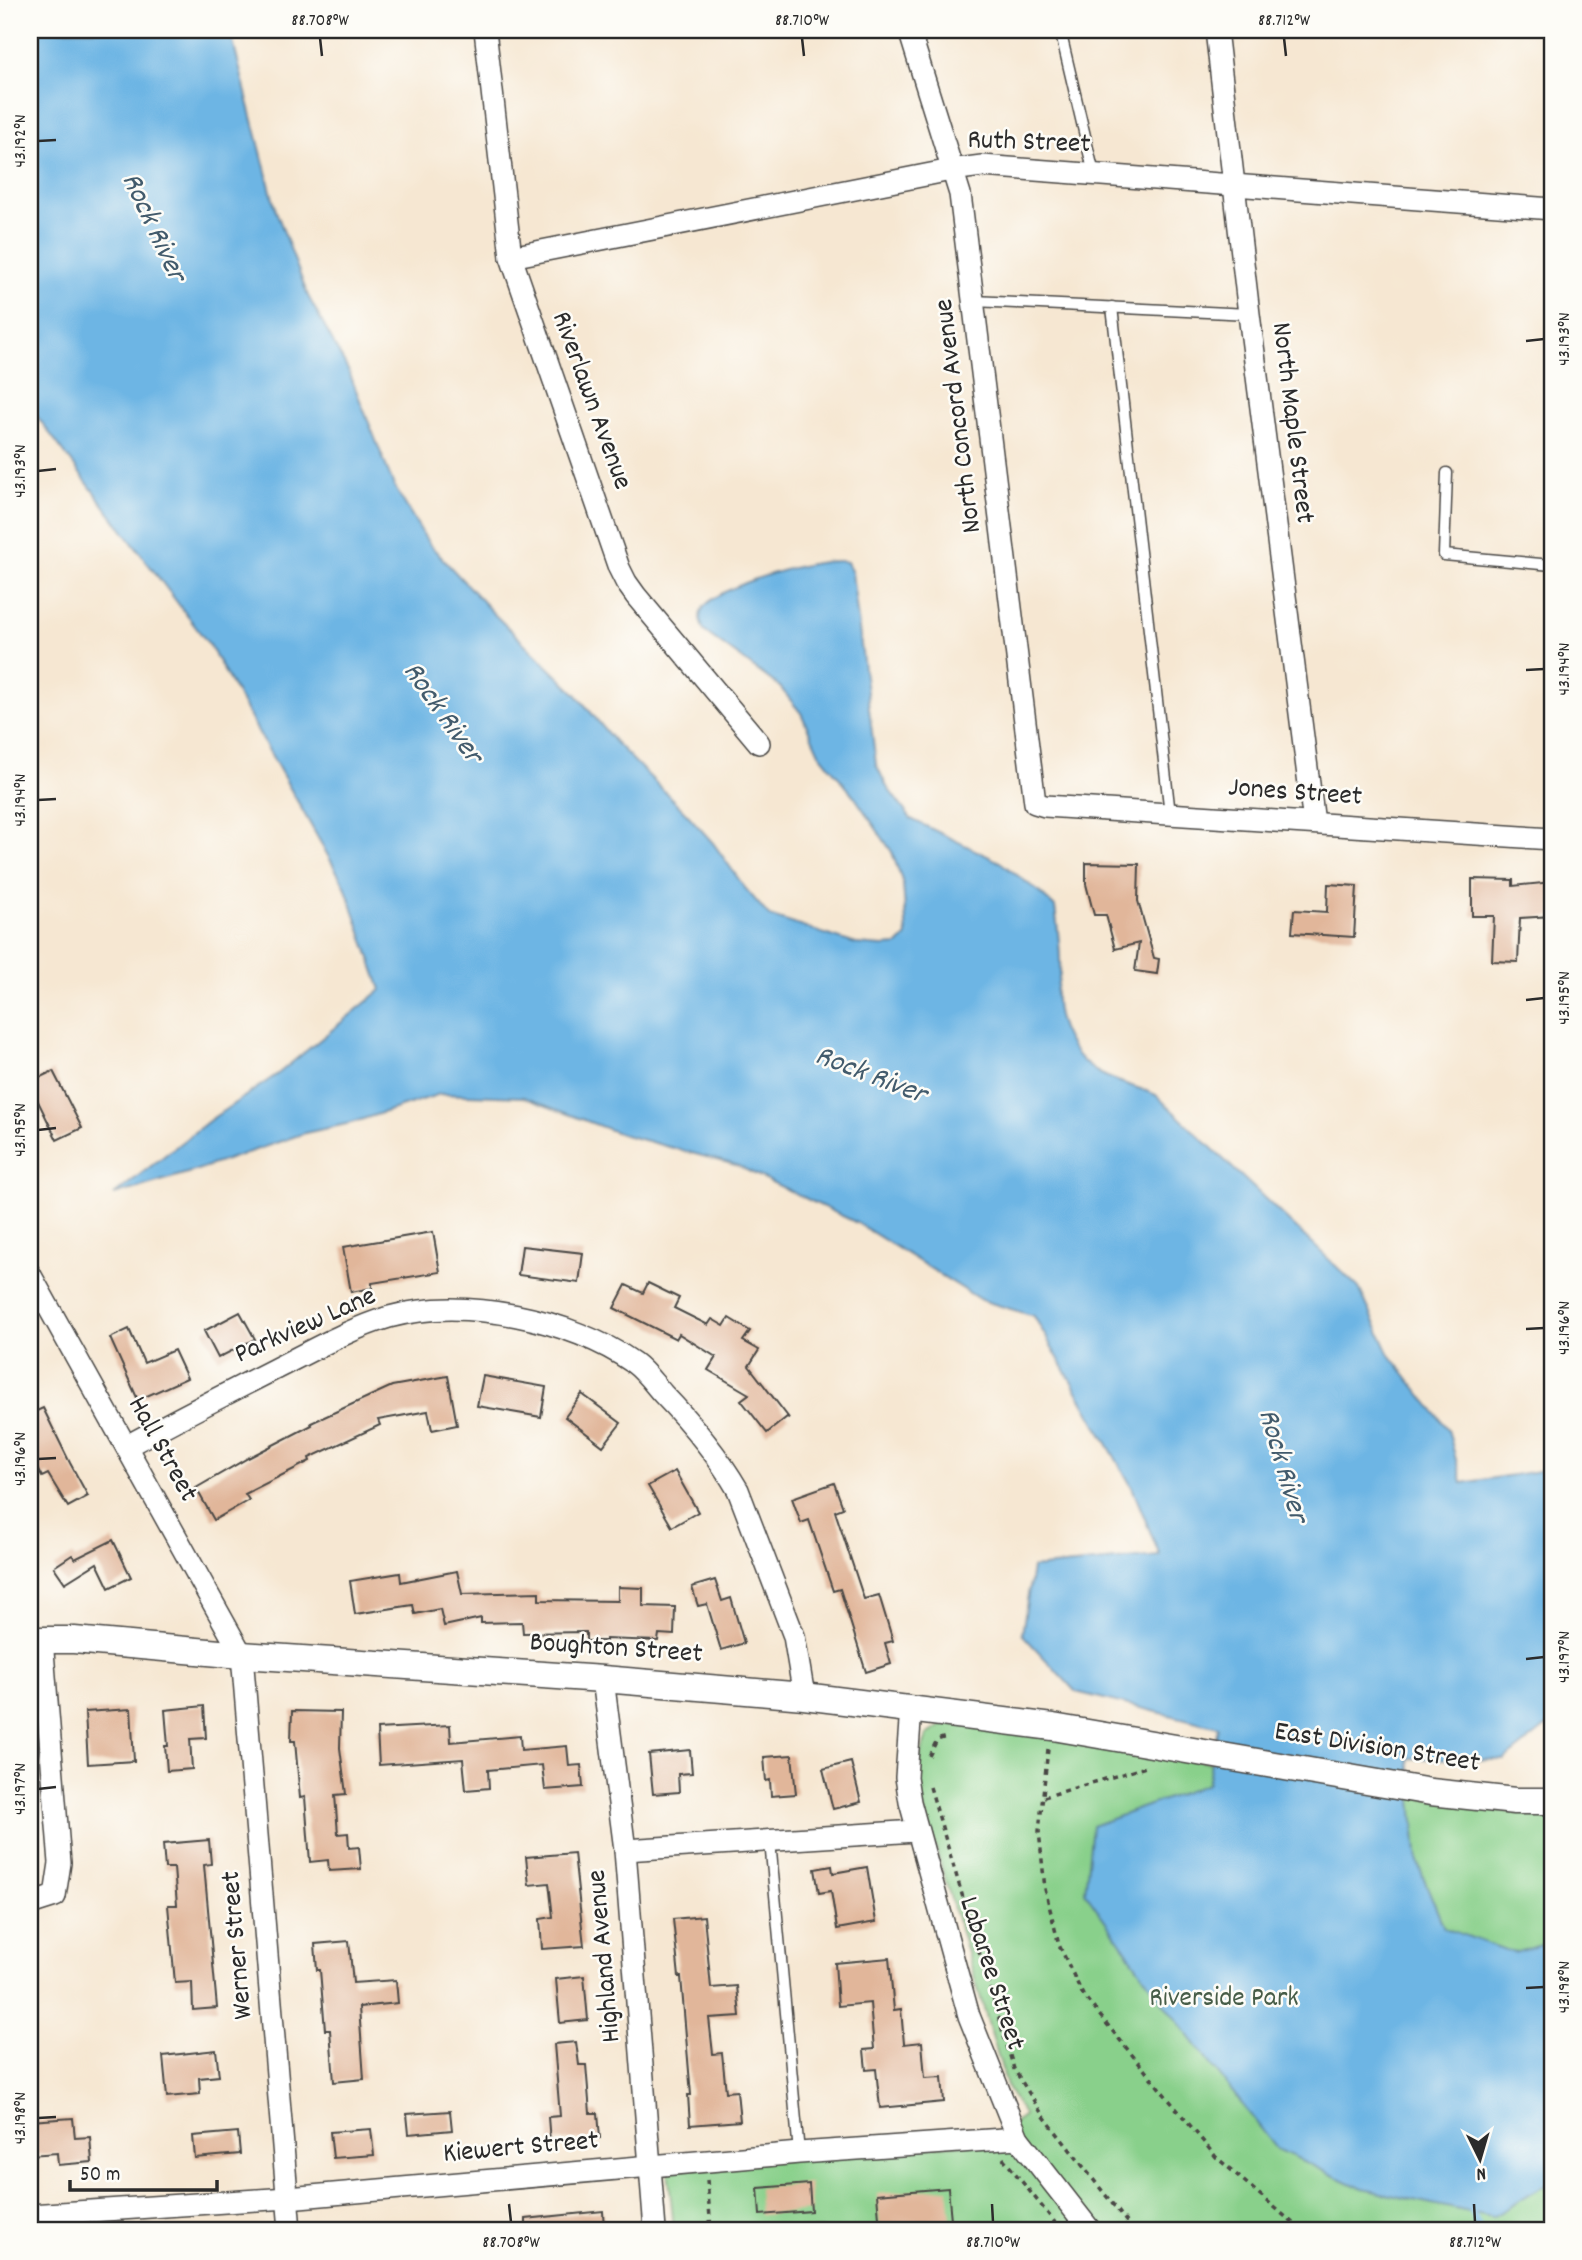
<svg xmlns="http://www.w3.org/2000/svg" width="1582" height="2260" font-family="Dekko,sans-serif">
<style>
.green{fill:#89d08b;stroke:#5a7e5b;stroke-width:2}
.water{fill:#6db5e4;stroke:#4c7088;stroke-width:2}
.lines{fill:none;stroke-linecap:round;stroke-linejoin:round}
.stream{stroke:#6db5e4;stroke-width:6}
.building{fill:#e1b69a}
.service-casing{stroke:#494744;stroke-width:13}
.minor-casing{stroke:#494744;stroke-width:24}
.tertiary-casing{stroke:#494744;stroke-width:29}
.path{stroke:#494744;stroke-width:3.5;stroke-dasharray:5 5;stroke-linecap:butt}
.service{stroke:#fff;stroke-width:10}
.minor{stroke:#fff;stroke-width:21}
.tertiary{stroke:#fff;stroke-width:26}
.ticks{fill:none;stroke:#2b2b2b;stroke-width:2.5}
.labels{text-anchor:middle;dominant-baseline:central;stroke-width:5;stroke-linejoin:round;paint-order:stroke}
.street-label{font-size:28px;fill:#2b2b2b;stroke:#fdfcf7}
.park-label{font-size:28px;fill:#475d48;stroke:#fdfcf7}
.water-label{font-size:30px;font-style:italic;fill:#425b6c;stroke:#fdfcf7}
.neatline{fill:none;stroke:#2b2b2b;stroke-width:2.5}
.ticks-label{font-size:18px;text-anchor:middle;fill:#2b2b2b}
</style>
<rect width="100%" height="100%" fill="#fdfcf7"/>
<filter id="ink" filterUnits="userSpaceOnUse"><feTurbulence type="fractalNoise" baseFrequency=".0143" numOctaves="2"/><feDisplacementMap in="SourceGraphic" scale="14" xChannelSelector="R" yChannelSelector="G"/><feConvolveMatrix kernelMatrix="1 2 1 2 8 2 1 2 1" color-interpolation-filters="sRGB"/></filter>
<filter id="wash" filterUnits="userSpaceOnUse"><feTurbulence type="fractalNoise" baseFrequency=".00686" numOctaves="4" result="noise"/><feDisplacementMap in="SourceGraphic" scale="28" xChannelSelector="R" yChannelSelector="G"/><feGaussianBlur stdDeviation="1.57" result="paint"/><feColorMatrix in="noise" values="0 0 0 0 0 0 0 0 0 0 0 0 0 0 0 0 0 1.4 0 .05"/><feComposite in="paint" operator="in"/></filter>
<g filter="url(#wash)">
<rect width="100%" height="100%" fill="#f6e7d2"/>
<path class="green" d="M946 1723 1151 1753 1552 1819V2230H674L668 2169 994 2141 1024 2115 1008 2089 920 1796 916 1772 927 1735Z"/>
<path class="water" d="M30 30H230L276 211 308 296 348 370 394 486 429 544 493 613 576 694 614 741 687 814 713 843 745 888 769 916 856 944 883 946 898 945 907 936 903 884 892 852 854 796 819 753 801 713 780 687 704 631C701 623 698 618 702 610 714 586 822 555 847 562L852 573 876 764 887 787 911 819 1000 862 1038 891 1055 907C1058 929 1061 951 1060 972 1059 979 1057 986 1056 993 1054 1024 1073 1060 1101 1074 1118 1083 1138 1087 1156 1095L1359 1288 1390 1355 1448 1429 1462 1483 1552 1469V1722L1504 1760 1408 1758 1418 1864 1444 1928 1514 1953 1552 1942V2181L1492 2217 1363 2189 1277 2149 1161 2000 1085 1892 1092 1826 1207 1784 1218 1727 1076 1692 1022 1634 1032 1568 1160 1556 1132 1487 1034 1316 981 1300 857 1223 736 1165 621 1134 523 1097 440 1094 351 1123 305 1133 194 1171 114 1195 210 1120 279 1073 381 990 345 886 210 646 30 407Z"/>
<g class="lines">
<path class="stream" d="M1470 2207 1480 2230"/>
</g>
<g id="blocks">
<g class="building">
<path d="M1086 863 1139 864 1138 901 1154 958 1159 959 1157 974 1135 971 1139 943 1115 949 1106 915H1094L1086 884Z"/>
<path d="M1472 879 1513 880V886L1552 882V916L1520 918 1518 962 1492 961 1494 916H1472Z"/>
<path d="M1328 884 1357 886 1354 937 1292 933 1294 910 1327 912Z"/>
<path d="M53 1071 82 1128 57 1140 30 1085V1082Z"/>
<path d="M433 1232 440 1272 372 1283V1288L351 1292 343 1247Z"/>
<path d="M522 1246 583 1253 579 1283 518 1275Z"/>
<path d="M648 1283 679 1298 674 1308 708 1325 712 1319 724 1326 729 1318 750 1331 743 1341 759 1350 749 1366 789 1418 787 1417 767 1433 741 1400 749 1394 708 1370 716 1357 679 1334 676 1339 614 1308 626 1285 643 1293Z"/>
<path d="M240 1312 255 1339 218 1358 204 1331Z"/>
<path d="M129 1329 144 1363 174 1350 187 1378 138 1400 110 1338Z"/>
<path d="M448 1376 457 1425 432 1430 428 1411 378 1420 380 1425 309 1458 310 1461 245 1494 249 1500 214 1520 196 1488 248 1458 312 1425 311 1423 392 1386Z"/>
<path d="M483 1376 546 1387 541 1417 477 1406Z"/>
<path d="M582 1394 621 1423 603 1446 565 1417Z"/>
<path d="M43 1408 70 1463 88 1496 68 1507 48 1474 42 1477 30 1454V1414Z"/>
<path d="M675 1471 698 1512 672 1527 648 1486Z"/>
<path d="M834 1483 843 1508 835 1511 864 1599 879 1595 893 1641 885 1643 891 1664 866 1672 840 1589 833 1591 809 1520 801 1523 792 1498Z"/>
<path d="M113 1540 131 1577 109 1588 97 1563 65 1583 54 1567 72 1555 75 1559Z"/>
<path d="M457 1571 462 1594 539 1592V1600L618 1601V1587L643 1588V1606L675 1607 674 1635 659 1634 658 1641 606 1639V1641H586V1632L523 1633 522 1622 481 1623V1618L444 1626 440 1609 415 1614 413 1605 355 1614 350 1581 400 1573 401 1582Z"/>
<path d="M715 1580 722 1601 731 1598 744 1643 721 1650 707 1604 698 1606 692 1587Z"/>
<path d="M204 1706 206 1738 190 1739 192 1769 167 1771 165 1746H168L165 1710Z"/>
<path d="M131 1709 134 1761 88 1764 85 1712Z"/>
<path d="M292 1711 341 1712 340 1748 346 1794 335 1795 338 1834 348 1833 349 1848 359 1847 361 1869 329 1871 328 1860 310 1862 305 1797 300 1798 295 1741H291Z"/>
<path d="M450 1725 451 1742 520 1736 521 1750 567 1746 569 1766 581 1765 583 1787 545 1790 542 1765 488 1770 489 1788 466 1790 463 1759 379 1765 377 1729Z"/>
<path d="M690 1750 692 1773 678 1774 679 1792 653 1794 649 1754Z"/>
<path d="M792 1755 796 1794 771 1796 770 1780 766 1781 764 1757Z"/>
<path d="M851 1762 861 1802 833 1809 823 1769Z"/>
<path d="M209 1840 211 1864 204 1865 217 2008 193 2010 192 1982 175 1983 168 1905H177L174 1868H165L163 1844Z"/>
<path d="M574 1853 584 1946 542 1949 540 1919 553 1917 549 1883 529 1885 526 1857Z"/>
<path d="M832 1866 833 1873 867 1867 876 1922 837 1929 831 1891 819 1893 815 1869Z"/>
<path d="M704 1916 711 1988 737 1986 740 2016 709 2018 713 2054 722 2053 726 2092 737 2091 740 2121 690 2125 688 2095H691L681 1977H679L673 1919Z"/>
<path d="M349 1941 353 1983 396 1980 398 2003 359 2007 364 2079 334 2082 330 2030H325L320 1970H317L315 1944Z"/>
<path d="M889 1958 894 2010 901 2009 904 2044 922 2042 925 2078 942 2077 944 2102 880 2108 876 2069 866 2070 864 2050 874 2049 870 2003 838 2006 835 1963Z"/>
<path d="M584 1976 588 2020 560 2023 556 1979Z"/>
<path d="M576 2042 579 2065H586L590 2113H598L600 2138 550 2142 548 2117 560 2116 554 2044Z"/>
<path d="M216 2050 219 2076 199 2078 200 2094 167 2097 163 2056Z"/>
<path d="M450 2111 452 2130 409 2134 407 2114Z"/>
<path d="M73 2118 75 2138 90 2137 92 2162 58 2165 57 2153 30 2155V2121Z"/>
<path d="M371 2129 374 2155 333 2158 330 2132Z"/>
<path d="M238 2132 240 2154 195 2158 193 2136Z"/>
<path d="M809 2184 811 2211 760 2215 758 2188Z"/>
<path d="M948 2188 952 2230H880L877 2194Z"/>
<path d="M603 2211 604 2230H526V2219Z"/>
</g>
</g>
</g>
<g filter="url(#ink)">
<use href="#blocks" fill-opacity="0" stroke="#494744" stroke-width="2"/>
<g class="lines">
<g class="service-casing">
<g id="service">
<path d="M1060 30 1094 174"/>
<path d="M974 301 1249 314"/>
<path d="M1112 307 1170 814"/>
<path d="M1447 473 1444 555 1552 565"/>
<path d="M770 1841 799 2153"/>
</g>
</g>
<g class="minor-casing">
<g id="minor">
<path d="M485 30 511 257 619 568 626 582 636 596 759 743"/>
<path d="M909 30 960 194 1035 803 1045 806 1552 839"/>
<path d="M1216 30 1249 314 1314 823"/>
<path d="M511 257 951 170 982 166 1552 209"/>
<path d="M30 1274 242 1655 290 2230"/>
<path d="M127 1446C175 1420 224 1395 273 1370 311 1351 349 1329 389 1317 463 1296 572 1319 634 1363 645 1371 654 1384 663 1394 692 1424 717 1454 738 1490L794 1636 804 1696"/>
<path d="M603 1679 625 1850 655 2230"/>
<path d="M911 1708 906 1777 910 1802 969 2016 1018 2138 1090 2230"/>
<path d="M625 1850 916 1831"/>
<path d="M30 1904 55 1896 60 1863 42 1639"/>
<path d="M30 2215 288 2198 799 2153 1018 2138"/>
</g>
</g>
<g class="tertiary-casing">
<path id="tertiary" d="M30 1640H74L242 1655 603 1679 804 1696 1053 1727 1431 1792 1515 1801H1552"/>
</g>
<g class="path">
<path d="M1048 1749 1039 1831 1045 1889 1059 1945 1083 1995 1216 2157 1301 2230"/>
<path d="M929 1756 937 1740 946 1737"/>
<path d="M930 1787 1014 2069 1042 2114 1133 2230"/>
<path d="M1044 1797 1146 1767"/>
<path d="M1003 2158 1061 2230"/>
<path d="M707 2180 711 2230"/>
</g>
<use href="#service" class="service"/>
<use href="#minor" class="minor"/>
<use href="#tertiary" class="tertiary"/>
</g>
</g>
<path class="ticks" d="M320 38 322 56M802 38 804 56M1284 38 1286 56M38 141 56 140M1526 341 1544 339M38 471 56 469M1526 670 1544 669M38 800 56 799M1526 1000 1544 998M38 1130 56 1128M1526 1329 1544 1328M38 1459 56 1458M1526 1659 1544 1657M38 1789 56 1787M1526 1988 1544 1987M38 2118 56 2117M509 2204 511 2222M992 2204 993 2222M1474 2204 1475 2222"/>
<g class="labels">
<g class="street-label">
<text transform="translate(1029 144) rotate(2)">Ruth Street</text>
<text transform="translate(590 401) rotate(70)">Riverlawn Avenue</text>
<text transform="translate(960 416) rotate(-97)">North Concord Avenue</text>
<text transform="translate(1291 423) rotate(83)">North Maple Street</text>
<text transform="translate(1295 794) rotate(4)">Jones Street</text>
<text transform="translate(306 1327) rotate(-24)">Parkview Lane</text>
<text transform="translate(161 1450) rotate(61)">Hall Street</text>
<text transform="translate(616 1650) rotate(4)">Boughton Street</text>
<text transform="translate(1377 1749) rotate(9)">East Division Street</text>
<text transform="translate(239 1945) rotate(-95)">Werner Street</text>
<text transform="translate(606 1956) rotate(-95)">Highland Avenue</text>
<text transform="translate(990 1974) rotate(72)">Labaree Street</text>
<text transform="translate(521 2149) rotate(-5)">Kiewert Street</text>
</g>
<g class="park-label">
<text x="1224" y="2000">Riverside Park</text>
</g>
<g class="water-label">
<text transform="translate(152 228) rotate(65)">Rock River</text>
<text transform="translate(441 714) rotate(55)">Rock River</text>
<text transform="translate(870 1077) rotate(21)">Rock River</text>
<text transform="translate(1281 1466) rotate(74)">Rock River</text>
</g>
</g>
<rect width="1582" height="2260" fill="none" stroke="#fdfcf7" stroke-width="77"/>
<g transform="translate(1480 2159) rotate(175)" stroke="#fdfcf7" stroke-width="5" paint-order="stroke">
<path d="M0-5L12 26L0 18L-12 26Z" fill="#2b2b2b"/>
<text y="-10" font-size="19" font-weight="bold" text-anchor="middle" fill="#2b2b2b">N</text>
</g>
<path d="M70 2180v10h147v-10" fill="none" stroke="#2b2b2b" stroke-width="3.5"/>
<text x="80" y="2180" font-size="21" fill="#2b2b2b" stroke="#fdfcf7" stroke-width="5" paint-order="stroke">50 m</text>
<rect x="38" y="38" width="1506" height="2184" class="neatline"/>
<g class="ticks-label">
<text x="320" y="25">88.708°W</text>
<text x="802" y="25">88.710°W</text>
<text x="1284" y="25">88.712°W</text>
<text transform="translate(19 141) rotate(-90)" y="6">43.192°N</text>
<text transform="translate(1563 339) rotate(-90)" y="6">43.193°N</text>
<text transform="translate(19 471) rotate(-90)" y="6">43.193°N</text>
<text transform="translate(1563 669) rotate(-90)" y="6">43.194°N</text>
<text transform="translate(19 800) rotate(-90)" y="6">43.194°N</text>
<text transform="translate(1563 998) rotate(-90)" y="6">43.195°N</text>
<text transform="translate(19 1130) rotate(-90)" y="6">43.195°N</text>
<text transform="translate(1563 1328) rotate(-90)" y="6">43.196°N</text>
<text transform="translate(19 1459) rotate(-90)" y="6">43.196°N</text>
<text transform="translate(1563 1657) rotate(-90)" y="6">43.197°N</text>
<text transform="translate(19 1789) rotate(-90)" y="6">43.197°N</text>
<text transform="translate(1563 1987) rotate(-90)" y="6">43.198°N</text>
<text transform="translate(19 2118) rotate(-90)" y="6">43.198°N</text>
<text x="511" y="2247">88.708°W</text>
<text x="993" y="2247">88.710°W</text>
<text x="1475" y="2247">88.712°W</text>
</g>
</svg>
